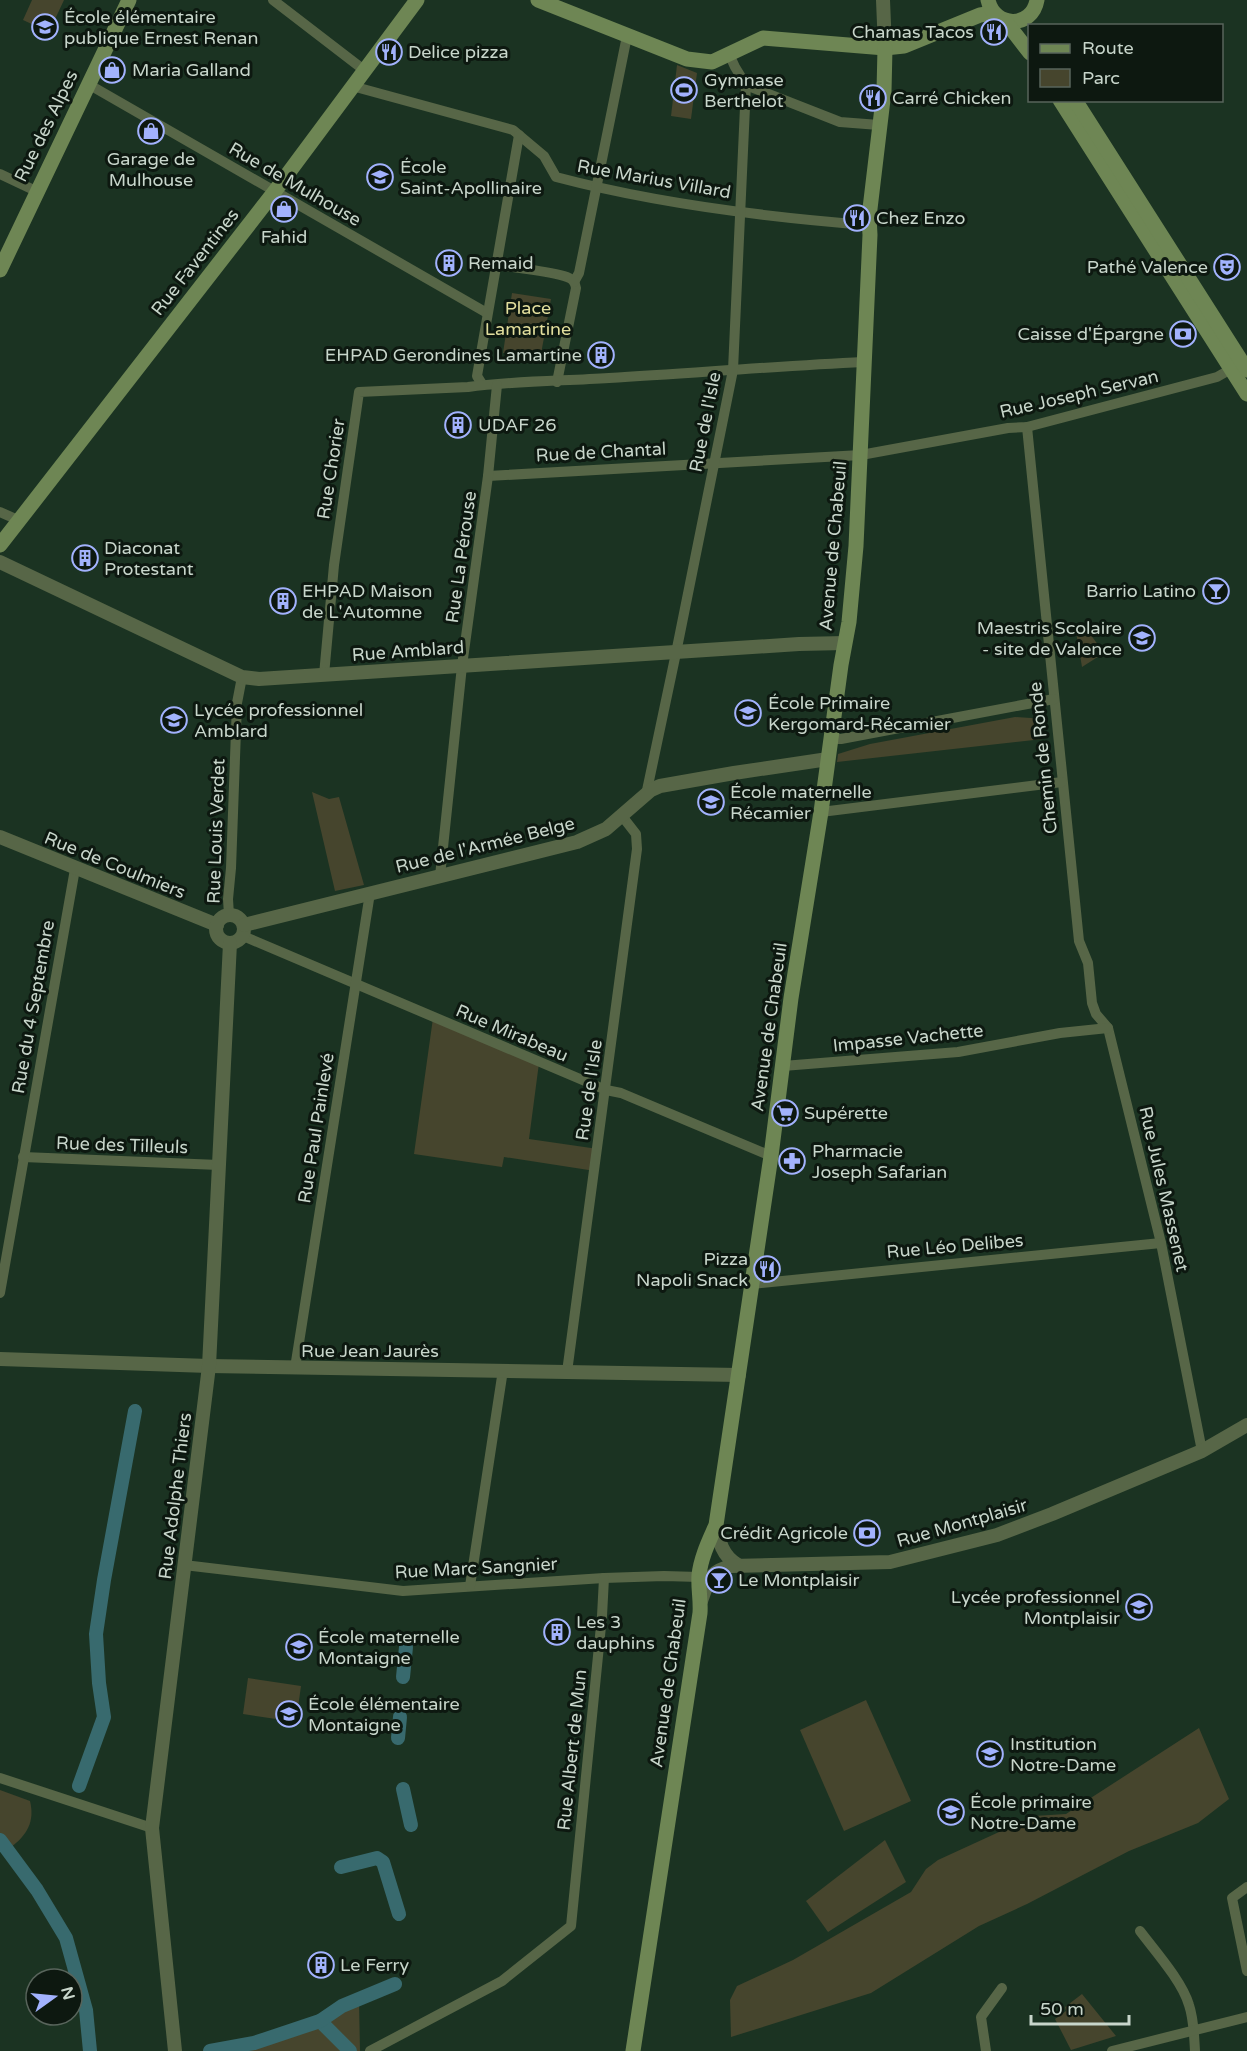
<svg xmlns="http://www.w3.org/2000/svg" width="1247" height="2051" font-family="'Varela Round',sans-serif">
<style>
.green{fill:#46452d}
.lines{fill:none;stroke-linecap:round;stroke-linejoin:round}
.canal{stroke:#386a6e;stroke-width:14}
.minor{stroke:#576647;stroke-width:10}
.tertiary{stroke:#576647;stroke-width:14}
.secondary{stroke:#6e8654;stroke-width:15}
.labels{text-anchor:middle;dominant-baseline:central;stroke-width:6;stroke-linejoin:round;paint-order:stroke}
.poi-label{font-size:18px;fill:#c8d6cb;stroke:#0d1810;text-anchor:start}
.street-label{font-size:18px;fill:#c8d6cb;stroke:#0d1810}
.park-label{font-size:18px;fill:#e2de9d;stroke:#0d1810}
</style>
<rect width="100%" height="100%" fill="#1b3322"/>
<g class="green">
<path d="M32 0H64L49 32 23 20Z"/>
<path d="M677 65 697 73 691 119 671 116Z"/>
<path d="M512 293 551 299 541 354 503 353Z"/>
<path d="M1085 627 1104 653 1082 667 1076 632Z"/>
<path d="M1015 717 1046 719 1047 729 1042 731 1043 739 837 762 838 754 870 744Z"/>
<path d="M312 792 329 799 339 797 364 885 335 891Z"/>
<path d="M433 1018 539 1063 529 1139 598 1149 595 1171 504 1157 502 1167 414 1154Z"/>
<path d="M248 1678 301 1686 296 1722 243 1714Z"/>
<path d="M866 1700 911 1801 844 1831 800 1730Z"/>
<path d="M1199 1728 1229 1799 1198 1823 1129 1851 1027 1904 979 1926 871 1993 731 2037 730 2000 737 1986 793 1960 911 1892 926 1869 938 1860 999 1832 1026 1823 1034 1816 1066 1814Z"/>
<path d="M0 1790 30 1801C35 1822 27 1835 10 1848L0 1837Z"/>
<path d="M885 1840 906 1882 828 1932 806 1901Z"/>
<path d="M1082 1994 1116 2036 1071 2050 1055 2019 1066 2011 1065 2007Z"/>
<path d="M359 2000 360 2051H210L254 2043 320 2021 342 2006Z"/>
</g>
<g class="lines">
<g class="canal">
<path d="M403 1677 406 1647"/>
<path d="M398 1738 400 1717"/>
<path d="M79 1786 104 1717 99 1683 96 1634 104 1580 135 1411"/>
<path d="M403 1789 411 1825"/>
<path d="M0 1840 37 1890 66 1938 86 2010 90 2051"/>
<path d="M341 1867 377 1858 383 1862 399 1914"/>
<path d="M320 2021 350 2051"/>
<path d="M210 2051 254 2043 320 2021 342 2006 395 1984"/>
</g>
<g class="minor">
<path d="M273 0 364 70"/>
<path d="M88 84 487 313"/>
<path d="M746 85 840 122 879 125"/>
<path d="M352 86 513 130 544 156 556 177C658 204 764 217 868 225"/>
<path d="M0 174 36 191"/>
<path d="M496 267 501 265C521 269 549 271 567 277 573 279 575 282 576 288L557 382"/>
<path d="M574 282 579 273 627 36"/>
<path d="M482 384 477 376 519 135"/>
<path d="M1027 427 1079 941 1088 963 1092 1003 1096 1014 1108 1028 1161 1243 1202 1451"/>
<path d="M488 476 861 455 1008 428 1027 427 1217 377 1231 369"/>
<path d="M0 512 18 520"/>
<path d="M324 675 334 565 359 392 468 387C514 381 562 381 609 378 694 373 779 366 863 362"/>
<path d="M830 739H841L1054 699"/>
<path d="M646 795 676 653 733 370 746 85 735 67 729 54"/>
<path d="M821 812 1062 782"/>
<path d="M440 876 462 666 488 476 497 385"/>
<path d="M229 915 228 899 231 868 237 703 242 677"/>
<path d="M243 936 606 1090 621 1093 771 1156"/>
<path d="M783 1066 958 1052 1060 1033 1108 1028"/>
<path d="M23 1157 219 1165"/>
<path d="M752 1284 1161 1243"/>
<path d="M0 1293 75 869"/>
<path d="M295 1368 370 893"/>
<path d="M567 1372 637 849 636 834 622 816"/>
<path d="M184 1565 403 1591 604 1578 664 1576 699 1577"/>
<path d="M470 1586 503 1370"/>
<path d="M0 1778 152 1828"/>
<path d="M1247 1887 1232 1898 1247 1971"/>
<path d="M1140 1931C1155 1951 1182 1981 1189 2005 1194 2020 1194 2035 1195 2051"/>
<path d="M370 2051 502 1981 571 1926 602 1616 604 1578"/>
<path d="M986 2051 981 2017 1002 1988"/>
<path d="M1112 2051 1247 2017"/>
</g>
<g class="tertiary">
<path d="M883 0 885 48"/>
<path d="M0 562 242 677 259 679 799 644 845 643"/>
<path d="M0 837 217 925"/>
<circle cx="230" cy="929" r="14"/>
<path d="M244 925 577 842 606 829 651 790 660 786 734 773 828 759"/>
<path d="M0 1359 209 1366 739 1375"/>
<path d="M716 1525C719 1541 722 1556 738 1565"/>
<path d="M701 1601C709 1580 708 1572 731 1566L890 1562 997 1535 1052 1514 1202 1451 1247 1425"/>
<path d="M175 2051 152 1828 209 1366 230 943"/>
</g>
<g class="secondary">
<path d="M538 0 687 59 712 62 763 38 885 48 904 46 980 15 993 13"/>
<path d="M988 0C994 28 1032 29 1037 0"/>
<path d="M1006 22 1030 53"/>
<path d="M1060 100 1247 394"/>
<path d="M1075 100 1247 370"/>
<path d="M0 270 129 0"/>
<path d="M0 545 275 191 417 0"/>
<path d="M633 2051 700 1613C701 1600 698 1588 699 1575 701 1557 709 1541 716 1525L771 1156 791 998 821 812 841 665 849 622 856 546 870 235 869 217 884 91 885 48"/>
</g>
</g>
<defs>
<g id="school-ring" transform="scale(1.35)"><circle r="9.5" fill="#0d1810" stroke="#a2b2fd" stroke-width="1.5"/><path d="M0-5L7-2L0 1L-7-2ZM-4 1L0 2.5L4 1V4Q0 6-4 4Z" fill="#a2b2fd"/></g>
<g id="restaurant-ring" transform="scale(1.35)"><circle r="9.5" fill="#0d1810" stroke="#a2b2fd" stroke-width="1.5"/><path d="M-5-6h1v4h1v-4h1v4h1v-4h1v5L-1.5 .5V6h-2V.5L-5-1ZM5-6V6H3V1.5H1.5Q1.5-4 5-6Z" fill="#a2b2fd"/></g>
<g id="shop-ring" transform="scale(1.35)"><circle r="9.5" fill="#0d1810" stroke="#a2b2fd" stroke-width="1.5"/><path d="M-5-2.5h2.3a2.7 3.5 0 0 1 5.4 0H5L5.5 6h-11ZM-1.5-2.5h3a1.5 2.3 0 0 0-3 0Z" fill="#a2b2fd"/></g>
<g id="stadium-ring" transform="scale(1.35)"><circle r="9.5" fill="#0d1810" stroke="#a2b2fd" stroke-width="1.5"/><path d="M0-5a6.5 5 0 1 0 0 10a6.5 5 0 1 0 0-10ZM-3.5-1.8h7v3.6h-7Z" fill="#a2b2fd"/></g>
<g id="building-ring" transform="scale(1.35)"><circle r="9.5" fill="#0d1810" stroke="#a2b2fd" stroke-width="1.5"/><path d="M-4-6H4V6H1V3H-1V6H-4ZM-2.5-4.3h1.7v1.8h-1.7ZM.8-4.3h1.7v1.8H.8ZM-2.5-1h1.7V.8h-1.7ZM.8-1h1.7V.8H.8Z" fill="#a2b2fd"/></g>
<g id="theatre-ring" transform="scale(1.35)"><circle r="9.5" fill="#0d1810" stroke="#a2b2fd" stroke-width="1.5"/><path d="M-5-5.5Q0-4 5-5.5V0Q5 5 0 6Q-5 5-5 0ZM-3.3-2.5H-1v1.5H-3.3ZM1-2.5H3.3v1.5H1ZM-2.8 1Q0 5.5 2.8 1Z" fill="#a2b2fd"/></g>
<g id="bank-ring" transform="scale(1.35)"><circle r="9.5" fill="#0d1810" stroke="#a2b2fd" stroke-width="1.5"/><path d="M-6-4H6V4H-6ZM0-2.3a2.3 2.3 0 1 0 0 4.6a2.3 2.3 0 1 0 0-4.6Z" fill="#a2b2fd"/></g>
<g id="bar-ring" transform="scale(1.35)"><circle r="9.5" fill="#0d1810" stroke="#a2b2fd" stroke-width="1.5"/><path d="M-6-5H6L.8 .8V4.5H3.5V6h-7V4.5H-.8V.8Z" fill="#a2b2fd"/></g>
<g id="university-ring" transform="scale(1.35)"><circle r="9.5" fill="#0d1810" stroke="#a2b2fd" stroke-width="1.5"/><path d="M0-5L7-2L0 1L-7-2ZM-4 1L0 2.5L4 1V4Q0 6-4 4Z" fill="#a2b2fd"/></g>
<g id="supermarket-ring" transform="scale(1.35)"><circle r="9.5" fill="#0d1810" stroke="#a2b2fd" stroke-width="1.5"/><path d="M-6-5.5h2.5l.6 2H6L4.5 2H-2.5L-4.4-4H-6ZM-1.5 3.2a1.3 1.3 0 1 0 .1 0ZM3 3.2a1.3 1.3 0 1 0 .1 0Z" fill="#a2b2fd"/></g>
<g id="pharmacy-ring" transform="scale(1.35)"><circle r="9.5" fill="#0d1810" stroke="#a2b2fd" stroke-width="1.5"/><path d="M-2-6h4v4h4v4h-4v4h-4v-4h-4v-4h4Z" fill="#a2b2fd"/></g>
</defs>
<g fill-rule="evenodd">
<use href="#school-ring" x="45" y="27"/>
<use href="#restaurant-ring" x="994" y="32"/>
<use href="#restaurant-ring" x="389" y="52"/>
<use href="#shop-ring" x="112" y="70"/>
<use href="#stadium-ring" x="684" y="90"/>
<use href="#restaurant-ring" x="873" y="98"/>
<use href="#shop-ring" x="151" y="131"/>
<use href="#school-ring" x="380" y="177"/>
<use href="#shop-ring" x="284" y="209"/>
<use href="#restaurant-ring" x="857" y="218"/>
<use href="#building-ring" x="449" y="263"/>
<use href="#theatre-ring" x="1227" y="267"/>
<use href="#bank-ring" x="1183" y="334"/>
<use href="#building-ring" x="601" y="355"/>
<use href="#building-ring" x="458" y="425"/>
<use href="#building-ring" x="85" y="558"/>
<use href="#bar-ring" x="1216" y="591"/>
<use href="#building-ring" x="283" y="601"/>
<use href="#university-ring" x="1142" y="638"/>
<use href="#school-ring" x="748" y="713"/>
<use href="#school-ring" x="174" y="720"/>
<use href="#school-ring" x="711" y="802"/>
<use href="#supermarket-ring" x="785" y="1113"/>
<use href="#pharmacy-ring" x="792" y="1161"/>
<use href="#restaurant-ring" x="767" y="1269"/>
<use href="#bank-ring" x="867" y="1533"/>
<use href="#bar-ring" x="719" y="1580"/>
<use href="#school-ring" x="1139" y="1607"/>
<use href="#building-ring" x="557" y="1632"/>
<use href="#school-ring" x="299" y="1647"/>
<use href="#school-ring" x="289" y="1714"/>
<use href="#school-ring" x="990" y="1754"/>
<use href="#school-ring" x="951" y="1812"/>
<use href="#building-ring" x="321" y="1965"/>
</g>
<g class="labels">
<g class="poi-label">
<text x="64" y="17">École élémentaire<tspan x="64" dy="21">publique Ernest Renan</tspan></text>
<text x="974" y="32" text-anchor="end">Chamas Tacos</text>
<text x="408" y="52">Delice pizza</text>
<text x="132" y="70">Maria Galland</text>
<text x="704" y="80">Gymnase<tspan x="704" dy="21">Berthelot</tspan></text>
<text x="892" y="98">Carré Chicken</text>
<text x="151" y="159" text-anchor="middle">Garage de<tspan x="151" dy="21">Mulhouse</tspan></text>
<text x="400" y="167">École<tspan x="400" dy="21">Saint-Apollinaire</tspan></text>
<text x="876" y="218">Chez Enzo</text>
<text x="284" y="237" text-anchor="middle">Fahid</text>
<text x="468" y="263">Remaid</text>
<text x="1208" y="267" text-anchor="end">Pathé Valence</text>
<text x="1164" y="334" text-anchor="end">Caisse d'Épargne</text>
<text x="582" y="355" text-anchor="end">EHPAD Gerondines Lamartine</text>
<text x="478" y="425">UDAF 26</text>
<text x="104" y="548">Diaconat<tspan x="104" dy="21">Protestant</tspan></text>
<text x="302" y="591">EHPAD Maison<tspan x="302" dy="21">de L'Automne</tspan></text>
<text x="1196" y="591" text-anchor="end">Barrio Latino</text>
<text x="1122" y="628" text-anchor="end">Maestris Scolaire<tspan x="1122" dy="21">- site de Valence</tspan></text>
<text x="768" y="703">École Primaire<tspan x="768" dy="21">Kergomard-Récamier</tspan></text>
<text x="194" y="710">Lycée professionnel<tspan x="194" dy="21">Amblard</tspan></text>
<text x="730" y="792">École maternelle<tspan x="730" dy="21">Récamier</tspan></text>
<text x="804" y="1113">Supérette</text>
<text x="812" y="1151">Pharmacie<tspan x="812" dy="21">Joseph Safarian</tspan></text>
<text x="748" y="1259" text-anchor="end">Pizza<tspan x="748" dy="21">Napoli Snack</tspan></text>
<text x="848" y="1533" text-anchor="end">Crédit Agricole</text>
<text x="738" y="1580">Le Montplaisir</text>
<text x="1120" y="1597" text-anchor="end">Lycée professionnel<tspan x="1120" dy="21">Montplaisir</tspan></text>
<text x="576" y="1622">Les 3<tspan x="576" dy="21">dauphins</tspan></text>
<text x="318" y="1637">École maternelle<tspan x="318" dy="21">Montaigne</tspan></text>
<text x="308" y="1704">École élémentaire<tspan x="308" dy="21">Montaigne</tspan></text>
<text x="1010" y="1744">Institution<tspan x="1010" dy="21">Notre-Dame</tspan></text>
<text x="970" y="1802">École primaire<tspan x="970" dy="21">Notre-Dame</tspan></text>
<text x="340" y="1965">Le Ferry</text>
</g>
<g class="street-label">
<text transform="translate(46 126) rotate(-64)">Rue des Alpes</text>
<text transform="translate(654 179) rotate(10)">Rue Marius Villard</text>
<text transform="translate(295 184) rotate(30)">Rue de Mulhouse</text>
<text transform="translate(195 262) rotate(-52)">Rue Faventines</text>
<text transform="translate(1079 394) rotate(-13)">Rue Joseph Servan</text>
<text transform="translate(705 422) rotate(-79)">Rue de l'Isle</text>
<text transform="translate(601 452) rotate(-3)">Rue de Chantal</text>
<text transform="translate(331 469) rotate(-81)">Rue Chorier</text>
<text transform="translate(833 546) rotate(-85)">Avenue de Chabeuil</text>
<text transform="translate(461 557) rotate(-82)">Rue La Pérouse</text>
<text transform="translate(408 651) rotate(-4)">Rue Amblard</text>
<text transform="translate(1043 758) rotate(-96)">Chemin de Ronde</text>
<text transform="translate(216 831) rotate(-88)">Rue Louis Verdet</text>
<text transform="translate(485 845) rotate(-14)">Rue de l'Armée Belge</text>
<text transform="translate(115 865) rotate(22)">Rue de Coulmiers</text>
<text transform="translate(33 1007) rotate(-80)">Rue du 4 Septembre</text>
<text transform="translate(769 1027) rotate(-82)">Avenue de Chabeuil</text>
<text transform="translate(512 1033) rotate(23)">Rue Mirabeau</text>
<text transform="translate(908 1038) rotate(-6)">Impasse Vachette</text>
<text transform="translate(589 1090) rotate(-82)">Rue de l'Isle</text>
<text transform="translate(316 1128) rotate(-81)">Rue Paul Painlevé</text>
<text transform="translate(122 1145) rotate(2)">Rue des Tilleuls</text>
<text transform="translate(1164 1189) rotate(77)">Rue Jules Massenet</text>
<text transform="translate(955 1246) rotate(-5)">Rue Léo Delibes</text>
<text x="370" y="1351">Rue Jean Jaurès</text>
<text transform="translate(175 1496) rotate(-83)">Rue Adolphe Thiers</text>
<text transform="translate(962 1523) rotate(-16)">Rue Montplaisir</text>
<text transform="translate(476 1568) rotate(-3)">Rue Marc Sangnier</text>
<text transform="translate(668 1683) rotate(-82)">Avenue de Chabeuil</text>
<text transform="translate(572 1750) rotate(-84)">Rue Albert de Mun</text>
</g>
<g class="park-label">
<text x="528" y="308">Place<tspan x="528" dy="21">Lamartine</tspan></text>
</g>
</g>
<rect x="1028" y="24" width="195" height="78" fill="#0d1810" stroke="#58645b" stroke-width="1.5"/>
<rect x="1040" y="44" width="30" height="9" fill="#6e8654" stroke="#58645b" stroke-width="1.5"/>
<text x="1082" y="54" font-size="18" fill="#c8d6cb">Route</text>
<rect x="1040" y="69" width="30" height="18" fill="#46452d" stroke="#58645b" stroke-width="1.5"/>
<text x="1082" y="84" font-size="18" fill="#c8d6cb">Parc</text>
<g transform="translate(54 1997) rotate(75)"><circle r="28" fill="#0d1810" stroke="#58645b" stroke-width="1.5"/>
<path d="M0-4.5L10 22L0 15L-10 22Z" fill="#a2b2fd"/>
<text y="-9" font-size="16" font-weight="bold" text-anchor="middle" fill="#c8d6cb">N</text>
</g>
<path d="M1031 2015v9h98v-9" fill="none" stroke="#c8d6cb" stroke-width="3"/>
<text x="1040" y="2015" font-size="18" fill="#c8d6cb" stroke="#0d1810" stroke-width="4.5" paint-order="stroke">50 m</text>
</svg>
